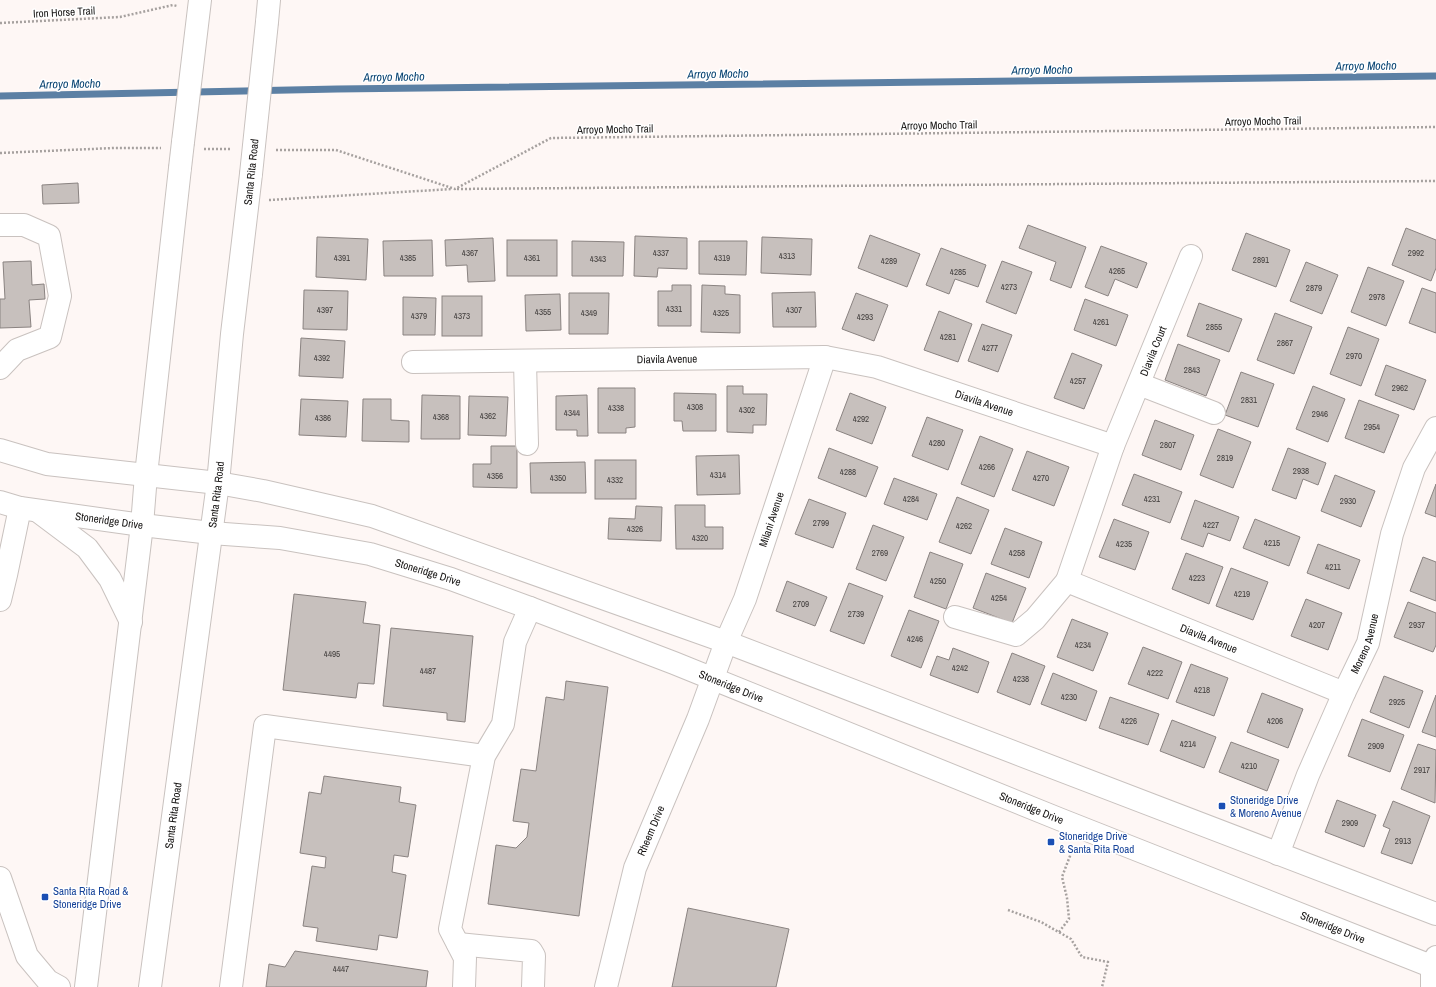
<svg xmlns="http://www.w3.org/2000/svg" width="1436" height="987" font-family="'Archivo Narrow',sans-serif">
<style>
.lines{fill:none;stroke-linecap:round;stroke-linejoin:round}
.stream{stroke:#5c80a4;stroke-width:7}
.building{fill:#c7c0bd;stroke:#8a8381}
.minor-casing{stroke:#c9c2bf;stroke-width:24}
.major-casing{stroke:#c9c2bf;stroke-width:24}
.path{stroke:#a6a19f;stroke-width:2.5;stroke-dasharray:2 2;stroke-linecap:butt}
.minor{stroke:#fff;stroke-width:22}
.major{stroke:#fff;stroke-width:22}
.major-bridge-casing{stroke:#c9c2bf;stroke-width:24;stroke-linecap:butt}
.major-bridge{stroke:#fff;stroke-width:22}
.transit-dot{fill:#1a4fb4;stroke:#fff;stroke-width:1.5}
.labels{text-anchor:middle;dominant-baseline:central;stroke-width:3;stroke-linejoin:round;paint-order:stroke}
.number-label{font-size:9px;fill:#423e3d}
.street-label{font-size:11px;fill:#151312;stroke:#fff}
.transit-label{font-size:11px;fill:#164399;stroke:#fff;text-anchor:start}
.water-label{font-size:12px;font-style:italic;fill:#064271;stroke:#fff}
</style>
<rect width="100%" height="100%" fill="#fef7f5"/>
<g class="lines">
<path class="stream" d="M0 96 337 89 1436 76"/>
</g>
<g class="building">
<path d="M78 183 79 203 43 204 42 185Z"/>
<path d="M1028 225 1086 247 1071 288 1050 280 1056 262 1019 248Z"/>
<path d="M1406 228 1436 240V268L1431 281 1392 265Z"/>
<path d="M1246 233 1290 250 1276 287 1232 270Z"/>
<path d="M870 235 920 254 907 287 858 268Z"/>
<path d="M635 236 687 238V269L658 268 657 277 634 276Z"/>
<path d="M317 237 368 239 366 280 316 277Z"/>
<path d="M762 237 812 239 811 275 761 273Z"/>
<path d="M493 238 495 281 468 282 467 265 446 266 445 240Z"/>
<path d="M432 240 433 276H384L383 241Z"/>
<rect x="507" y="240" width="50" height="36"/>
<path d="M572 241 624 242 623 276H572Z"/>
<path d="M699 241H747L746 275 699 274Z"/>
<path d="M1101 246 1147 263 1137 288 1115 279 1108 296 1085 287Z"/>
<path d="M941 248 986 265 978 287 955 279 949 294 926 285Z"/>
<path d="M31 261 32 285 44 284 45 299 29 300 31 327 0 328V299H5L3 262Z"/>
<path d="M1002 261 1032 272 1016 314 986 302Z"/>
<path d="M1306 262 1338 275 1322 314 1290 301Z"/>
<path d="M1368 267 1404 281 1386 326 1351 312Z"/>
<path d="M672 285H691V326H658V291H672Z"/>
<path d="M702 285 725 286V294L740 295V333L701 332Z"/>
<path d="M1422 288 1436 293V333L1409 323Z"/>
<path d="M304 290 348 291 347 330 303 329Z"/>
<path d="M815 292 816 327H773L772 293Z"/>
<path d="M569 293H609L608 334H569Z"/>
<path d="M856 293 888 305 874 341 842 329Z"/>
<path d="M560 294 561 330 526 331 525 295Z"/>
<rect x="442" y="296" width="40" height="40"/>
<path d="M403 297 436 298 435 335H403Z"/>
<path d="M1085 299 1128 315 1116 346 1074 330Z"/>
<path d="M1199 303 1242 319 1229 352 1187 336Z"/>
<path d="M939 311 972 324 958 362 924 350Z"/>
<path d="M1275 313 1312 327 1294 374 1257 360Z"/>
<path d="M982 324 1012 335 998 372 968 361Z"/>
<path d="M1348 327 1379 339 1361 386 1330 374Z"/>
<path d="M301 338 345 341 343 378 299 376Z"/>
<path d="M1178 344 1220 360 1206 396 1165 380Z"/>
<path d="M1072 353 1102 365 1084 409 1054 398Z"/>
<path d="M1386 365 1426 380 1414 410 1375 395Z"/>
<path d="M1241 372 1274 384 1258 427 1225 415Z"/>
<path d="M727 386H743V394H767L766 425H753V433L727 432Z"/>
<path d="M1313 386 1345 399 1328 442 1296 429Z"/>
<path d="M598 388H635V427L626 428V433H598Z"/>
<path d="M674 393 716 394V431H683L682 421H674Z"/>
<path d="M850 393 886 407 872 444 836 430Z"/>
<path d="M422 395 460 396V439H421Z"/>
<path d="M587 395 588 436H577V430H556V396Z"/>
<path d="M469 396 508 397 506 436 468 435Z"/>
<path d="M301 399 348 401 346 437 299 435Z"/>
<path d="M363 399H391V420L409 421V442L362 441Z"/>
<path d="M1359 400 1399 415 1384 453 1345 438Z"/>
<path d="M927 417 963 430 948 470 912 456Z"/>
<path d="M1155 420 1194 435 1181 470 1142 455Z"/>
<path d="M1218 429 1251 442 1233 488 1200 475Z"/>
<path d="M980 436 1013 449 994 497 961 484Z"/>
<path d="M491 446H517V488L473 487V464H491Z"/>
<path d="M829 448 878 467 866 497 818 478Z"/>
<path d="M1288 448 1326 463 1318 485 1303 479 1296 499 1272 490Z"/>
<path d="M1027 451 1069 467 1054 506 1012 490Z"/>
<path d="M739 455 740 494 697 495 696 456Z"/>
<rect x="595" y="460" width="41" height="39"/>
<path d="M585 462 586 493H531L530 463Z"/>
<path d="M1134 474 1182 492 1170 523 1122 505Z"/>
<path d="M1335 475 1375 491 1361 527 1321 511Z"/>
<path d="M894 478 937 494 927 520 884 504Z"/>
<path d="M1436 484V517L1425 513Z"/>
<path d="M957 497 989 510 971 554 939 542Z"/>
<path d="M809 499 846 513 833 548 795 534Z"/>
<path d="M1195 500 1239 517 1230 541 1208 533 1203 547 1181 539Z"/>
<path d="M675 505H705V527H723V549H676Z"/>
<path d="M636 506 662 507 661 541 608 539 609 518 635 519Z"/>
<path d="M1114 519 1149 532 1135 570 1099 557Z"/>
<path d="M1255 519 1300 537 1289 566 1243 548Z"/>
<path d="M873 525 904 537 886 581 856 569Z"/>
<path d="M1005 528 1042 542 1029 578 991 564Z"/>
<path d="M1318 544 1360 560 1349 589 1307 573Z"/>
<path d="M930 552 963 564 946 609 914 597Z"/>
<path d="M1186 553 1223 567 1209 604 1172 589Z"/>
<path d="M1423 557 1436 562V601L1410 591Z"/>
<path d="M1231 568 1268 582 1253 620 1216 606Z"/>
<path d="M986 573 1026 588 1012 623 973 608Z"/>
<path d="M787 581 827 597 815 626 776 611Z"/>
<path d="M849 583 883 596 864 644 830 631Z"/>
<path d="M294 594 366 602 363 623 380 625 374 684 358 683 356 698 283 690Z"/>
<path d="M1306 599 1342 613 1328 650 1291 636Z"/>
<path d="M1408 602 1436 613V645L1433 652 1394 637Z"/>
<path d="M909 610 939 621 921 668 891 656Z"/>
<path d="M1072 619 1108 633 1093 671 1057 657Z"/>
<path d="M391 628 473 636 465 722 447 720V713L383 706Z"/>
<path d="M1143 647 1182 662 1168 699 1128 684Z"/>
<path d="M953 648 989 662 978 693 930 675 937 656 949 660Z"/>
<path d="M1012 653 1045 666 1030 705 997 692Z"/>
<path d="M1191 664 1228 678 1214 716 1176 702Z"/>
<path d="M1053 673 1097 691 1086 721 1041 704Z"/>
<path d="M1384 676 1423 691 1409 728 1370 712Z"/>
<path d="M566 681 608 687 579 916 488 904 496 845 516 848 527 837 529 823 513 821 521 769 536 771 546 697 564 700Z"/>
<path d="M1262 693 1303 709 1288 748 1247 732Z"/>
<path d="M1436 695V737L1422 732Z"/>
<path d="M1110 697 1159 714 1148 745 1099 728Z"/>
<path d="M1362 719 1404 735 1390 772 1348 756Z"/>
<path d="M1172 720 1216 737 1204 768 1160 751Z"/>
<path d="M1231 742 1279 760 1267 791 1219 772Z"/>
<path d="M1418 744 1436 750 1435 803 1401 789Z"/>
<path d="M324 776 401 787 399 802 416 805 408 857 394 855 392 872 406 875 397 938 379 935 377 950 316 941 318 928 303 926 312 866 325 868 326 857 300 853 309 792 321 794Z"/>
<path d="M1337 800 1376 815 1364 847 1325 832Z"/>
<path d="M1393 801 1430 816 1412 864 1381 853 1390 829 1383 826Z"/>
<path d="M688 908 789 929 776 987H672Z"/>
<path d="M295 951 428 971 426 987H266L269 964 285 967Z"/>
</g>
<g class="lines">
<g class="minor-casing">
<g id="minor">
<path d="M0 225H24L49 236 60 296 50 337 17 350 0 368"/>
<path id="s1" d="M1191 256 1113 446 1067 581 1344 693"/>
<path d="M525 361 527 444"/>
<path id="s2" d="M413 362 825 357 877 367 1113 446"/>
<path d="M1139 384 1214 413"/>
<path d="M0 600 6 575 20 508"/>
<path d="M955 617 1016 635 1035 619 1067 581"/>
<path id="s3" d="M1278 854 1308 775 1344 693 1368 643 1392 534 1414 468 1436 428"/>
<path d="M0 878 27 956 48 981 59 987"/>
<path d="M458 944 531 951 534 956 533 987"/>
<path d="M231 987 265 726 484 756"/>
<path d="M464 987 465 958 450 929 484 756 503 724 515 642 530 608"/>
<path id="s4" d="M606 987 635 868 698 719 726 642 745 599 825 357"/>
<path d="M1432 987V967L1436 957"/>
</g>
</g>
<g class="major-casing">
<g id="major">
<path d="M267 22 269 0"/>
<path d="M183 142 200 0"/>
<path d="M0 450 47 464 218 483 263 491 372 516 726 642 1436 914"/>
<path id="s5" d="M0 502 20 508 142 525 211 533 280 538 370 554 451 579 530 608 674 663 1059 819 1436 968"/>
<path d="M39 512 87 548 110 579 131 622"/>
<path d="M86 987 142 525 146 475 180 168"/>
<path id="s6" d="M150 987 218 483 232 334 251 174"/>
</g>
</g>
<g class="path">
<path d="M0 23 120 17 173 5 177 6"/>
<path d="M204 149H231"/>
<path d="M276 150H336L455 189 551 138 1436 127"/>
<path d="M0 153 114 148H161"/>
<path d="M457 189 1436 181"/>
<path d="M269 200 452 189"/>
<path d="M1008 910 1041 922 1071 939 1082 957 1108 962 1102 987"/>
<path d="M1059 932 1069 919 1067 898 1062 877 1073 848"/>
</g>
<use href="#minor" class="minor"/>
<use href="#major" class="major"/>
<g class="major-bridge-casing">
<g id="major-bridge">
<path d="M180 168 183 142"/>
<path d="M251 174 267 22"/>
</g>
</g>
<use href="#major-bridge" class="major-bridge"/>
</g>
<g class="transit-dot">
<rect x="1218" y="802" width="8" height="8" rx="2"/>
<rect x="1047" y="838" width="8" height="8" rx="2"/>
<rect x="41" y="893" width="8" height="8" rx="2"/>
</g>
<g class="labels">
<g class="number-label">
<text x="470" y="253">4367</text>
<text x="661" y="253">4337</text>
<text x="1416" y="253">2992</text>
<text x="787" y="256">4313</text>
<text x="342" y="258">4391</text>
<text x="408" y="258">4385</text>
<text x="532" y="258">4361</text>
<text x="722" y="258">4319</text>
<text x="598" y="259">4343</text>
<text x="1261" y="260">2891</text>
<text x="889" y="261">4289</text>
<text x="1117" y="271">4265</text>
<text x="958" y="272">4285</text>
<text x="1009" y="287">4273</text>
<text x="1314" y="288">2879</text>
<text x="1377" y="297">2978</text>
<text x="674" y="309">4331</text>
<text x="325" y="310">4397</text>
<text x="794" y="310">4307</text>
<text x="543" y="312">4355</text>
<text x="589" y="313">4349</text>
<text x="721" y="313">4325</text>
<text x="419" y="316">4379</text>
<text x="462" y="316">4373</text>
<text x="865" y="317">4293</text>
<text x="1101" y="322">4261</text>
<text x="1214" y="327">2855</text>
<text x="948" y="337">4281</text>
<text x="1285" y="343">2867</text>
<text x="990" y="348">4277</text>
<text x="1354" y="356">2970</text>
<text x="322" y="358">4392</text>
<text x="1192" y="370">2843</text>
<text x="1078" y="381">4257</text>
<text x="1400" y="388">2962</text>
<text x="1249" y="400">2831</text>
<text x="695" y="407">4308</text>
<text x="616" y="408">4338</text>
<text x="747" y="410">4302</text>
<text x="572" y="413">4344</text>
<text x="1320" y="414">2946</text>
<text x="488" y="416">4362</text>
<text x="441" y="417">4368</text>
<text x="323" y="418">4386</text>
<text x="861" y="419">4292</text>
<text x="1372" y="427">2954</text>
<text x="937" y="443">4280</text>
<text x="1168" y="445">2807</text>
<text x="1225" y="458">2819</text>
<text x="987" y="467">4266</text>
<text x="1301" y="471">2938</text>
<text x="848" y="472">4288</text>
<text x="718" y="475">4314</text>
<text x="495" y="476">4356</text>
<text x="558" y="478">4350</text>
<text x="1041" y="478">4270</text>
<text x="615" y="480">4332</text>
<text x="911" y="499">4284</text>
<text x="1152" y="499">4231</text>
<text x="1348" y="501">2930</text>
<text x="821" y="523">2799</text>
<text x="1211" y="525">4227</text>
<text x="964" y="526">4262</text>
<text x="635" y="529">4326</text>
<text x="700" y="538">4320</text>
<text x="1272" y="543">4215</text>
<text x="1124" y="544">4235</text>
<text x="880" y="553">2769</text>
<text x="1017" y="553">4258</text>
<text x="1333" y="567">4211</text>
<text x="1197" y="578">4223</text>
<text x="938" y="581">4250</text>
<text x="1242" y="594">4219</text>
<text x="999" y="598">4254</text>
<text x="801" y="604">2709</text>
<text x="856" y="614">2739</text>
<text x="1317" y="625">4207</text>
<text x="1417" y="625">2937</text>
<text x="915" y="639">4246</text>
<text x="1083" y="645">4234</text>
<text x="332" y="654">4495</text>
<text x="960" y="668">4242</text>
<text x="428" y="671">4487</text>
<text x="1155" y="673">4222</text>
<text x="1021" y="679">4238</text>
<text x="1202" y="690">4218</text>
<text x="1069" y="697">4230</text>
<text x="1397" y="702">2925</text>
<text x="1129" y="721">4226</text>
<text x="1275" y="721">4206</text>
<text x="1188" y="744">4214</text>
<text x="1376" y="746">2909</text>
<text x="1249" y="766">4210</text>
<text x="1422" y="770">2917</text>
<text x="1350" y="823">2909</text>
<text x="1403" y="841">2913</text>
<text x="341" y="969">4447</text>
</g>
<g class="street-label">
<text transform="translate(64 12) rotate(-3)">Iron Horse Trail</text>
<text transform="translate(1263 121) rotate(-1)">Arroyo Mocho Trail</text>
<text transform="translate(939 125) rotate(-1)">Arroyo Mocho Trail</text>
<text transform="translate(615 129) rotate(-1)">Arroyo Mocho Trail</text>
<text transform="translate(251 172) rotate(-84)">Santa Rita Road</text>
<text transform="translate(1153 351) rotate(-68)">Diavila Court</text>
<text stroke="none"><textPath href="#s2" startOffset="254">Diavila Avenue</textPath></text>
<text stroke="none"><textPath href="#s2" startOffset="578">Diavila Avenue</textPath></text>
<text stroke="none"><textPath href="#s6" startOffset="497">Santa Rita Road</textPath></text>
<text stroke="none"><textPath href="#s4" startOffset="497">Milani Avenue</textPath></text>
<text stroke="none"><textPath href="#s5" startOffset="111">Stoneridge Drive</textPath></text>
<text stroke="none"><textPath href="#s5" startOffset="435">Stoneridge Drive</textPath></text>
<text stroke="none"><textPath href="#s1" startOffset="501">Diavila Avenue</textPath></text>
<text stroke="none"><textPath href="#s3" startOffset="228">Moreno Avenue</textPath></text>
<text stroke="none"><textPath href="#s5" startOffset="759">Stoneridge Drive</textPath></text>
<text stroke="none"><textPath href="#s5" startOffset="1083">Stoneridge Drive</textPath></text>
<text stroke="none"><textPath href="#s6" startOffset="173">Santa Rita Road</textPath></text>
<text stroke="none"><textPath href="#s4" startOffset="163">Rheem Drive</textPath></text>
<text stroke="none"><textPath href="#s5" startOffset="1407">Stoneridge Drive</textPath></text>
</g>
<g class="transit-label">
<text x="1230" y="800">Stoneridge Drive<tspan x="1230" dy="13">&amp; Moreno Avenue</tspan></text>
<text x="1059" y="836">Stoneridge Drive<tspan x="1059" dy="13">&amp; Santa Rita Road</tspan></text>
<text x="53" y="891">Santa Rita Road &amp;<tspan x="53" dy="13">Stoneridge Drive</tspan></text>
</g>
<g class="water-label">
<text transform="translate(1366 66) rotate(-1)">Arroyo Mocho</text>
<text transform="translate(1042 70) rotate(-1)">Arroyo Mocho</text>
<text transform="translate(718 74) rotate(-1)">Arroyo Mocho</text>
<text transform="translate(394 77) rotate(-1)">Arroyo Mocho</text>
<text transform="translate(70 84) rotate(-1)">Arroyo Mocho</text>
</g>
</g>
</svg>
